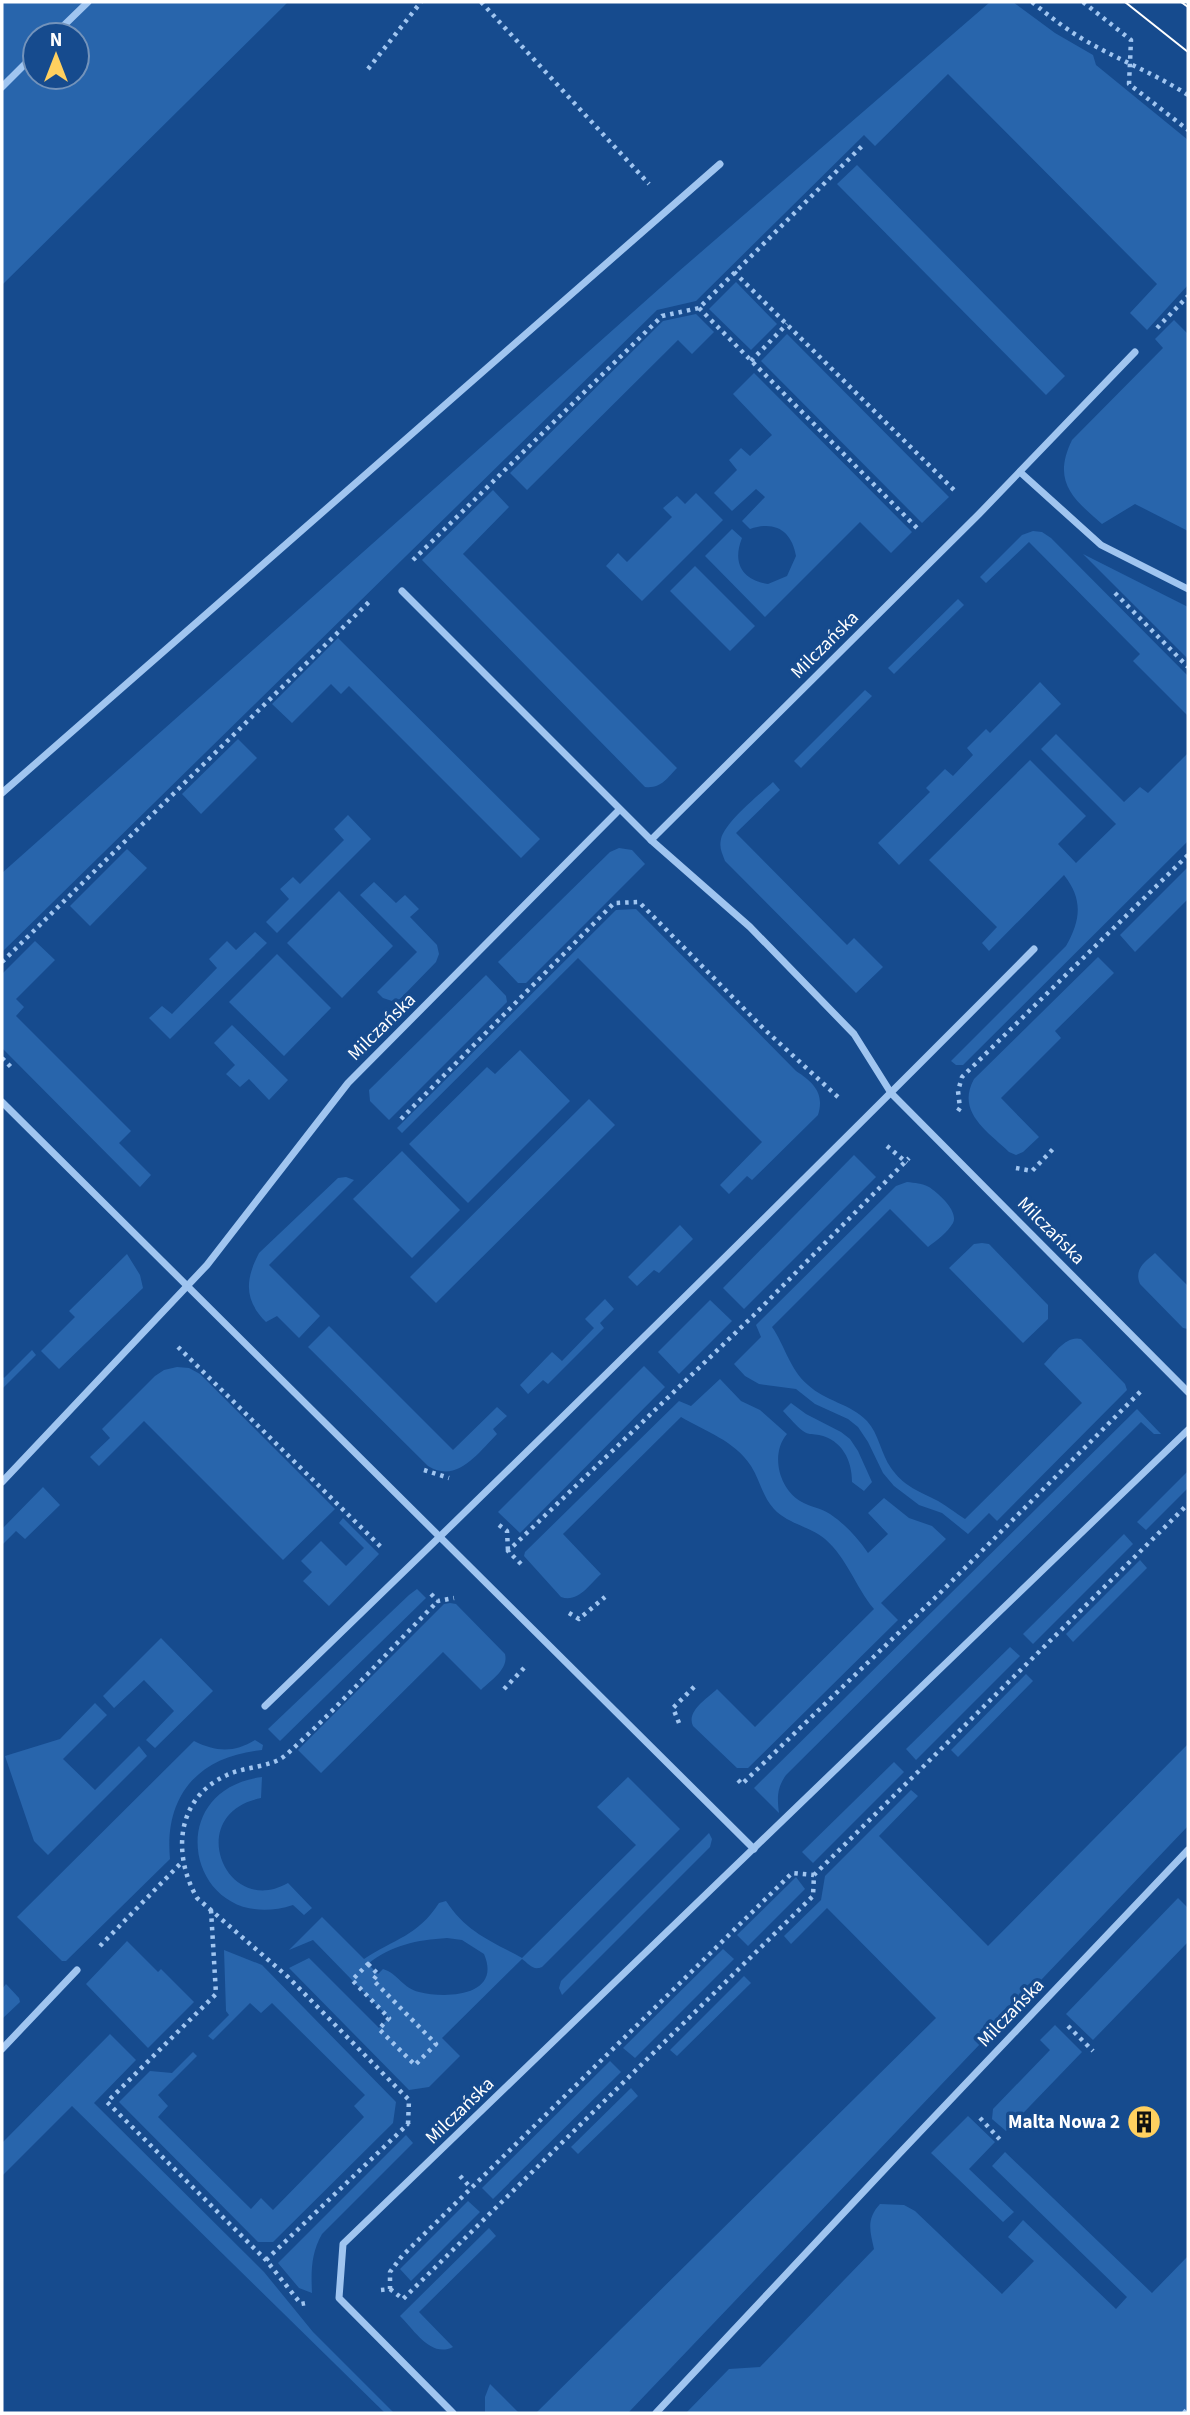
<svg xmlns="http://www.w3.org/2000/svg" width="1190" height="2415" font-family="'Source Sans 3',sans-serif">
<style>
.green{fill:#2865ac;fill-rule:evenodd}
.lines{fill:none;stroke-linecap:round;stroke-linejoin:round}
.path{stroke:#a0c5f0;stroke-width:4.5;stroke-dasharray:3.5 5;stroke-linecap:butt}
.street{stroke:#a0c5f0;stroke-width:7}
.tram{stroke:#fff;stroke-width:2}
.labels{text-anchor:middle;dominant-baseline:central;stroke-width:7;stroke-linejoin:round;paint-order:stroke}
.street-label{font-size:19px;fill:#fff;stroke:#164b8e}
.poi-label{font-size:19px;font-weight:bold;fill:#fff;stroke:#164b8e;text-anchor:end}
</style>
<rect width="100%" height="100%" fill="#164b8e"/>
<g class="green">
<path d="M2 2H288L2 285ZM35 35H77V77H35Z"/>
<path d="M990 2H1013L1055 33 1093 55 1096 65 1188 140V285L1147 330 1130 313 1157 284 948 74 875 146 864 135 696 301 657 310 2 952V873L678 272Z"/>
<path d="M857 165 1065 376 1046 395 837 184Z"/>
<path d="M736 282 777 324 751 350 709 309Z"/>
<path d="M696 314 714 332 692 354 678 340 527 490 510 473 663 321Z"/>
<path d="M1174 320 1188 334V531L1135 504 1102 524C1072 498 1052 481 1072 440L1163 348 1155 339Z"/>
<path d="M787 334 949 497 922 523 761 361Z"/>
<path d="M754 373 912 532 891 553 860 522 765 617 705 556 732 529 742 538C732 563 742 580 768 584L787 576 796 556C792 531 775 520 750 529L742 521 765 497 756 489 732 511 714 493 737 470 729 460 741 448 750 456 772 435 733 394Z"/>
<path d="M493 490 509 507 463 554 677 768C667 778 661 789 645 787L422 560Z"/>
<path d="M696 493 723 520 642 601 606 566 618 553 627 562 672 517 663 508 677 496 685 504Z"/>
<path d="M1033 531 1042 532 1051 538 1188 676V716L1133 661 1140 654 1029 542 986 583 980 577 1022 535Z"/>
<path d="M1083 554 1188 607V659Z"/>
<path d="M695 566 755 626 730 651 670 591Z"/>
<path d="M958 599 964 605 894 674 888 668Z"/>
<path d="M338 638 540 839 521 858 349 686 341 694 331 684 292 723 272 704Z"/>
<path d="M1040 682 1061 704 899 865 878 843 930 792 926 788 945 769 953 776 973 755 967 748 986 729 990 733Z"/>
<path d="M865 690 872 696 801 768 794 761Z"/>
<path d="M1056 734 1124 802 1140 787 1148 793 1188 753V841L963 1065H956L951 1061 1066 946C1081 920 1083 899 1064 875L989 951 982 943 997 927 929 860 1030 760 1086 816 1058 844 1076 863 1116 824 1041 749Z"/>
<path d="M238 739 257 758 201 814 182 794Z"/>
<path d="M773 782 780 790 736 833 847 945 854 938 883 967 856 993 725 861C722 853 719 848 721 839 725 822 759 795 773 782Z"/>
<path d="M348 815 371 839 277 933 266 922 289 899 280 889 293 877 300 884 344 840 334 829Z"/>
<path d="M619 848 632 850 645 864 526 983H518L498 962 610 852Z"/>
<path d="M127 849 147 868 90 926 70 906Z"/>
<path d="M1188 867V899L1135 952 1120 935Z"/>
<path d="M374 882 396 903 405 895 419 909 410 917 437 945 439 954 436 962 400 999 392 1001 383 998 377 992 417 952 360 895Z"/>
<path d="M339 891 393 946 342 998 287 943Z"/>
<path d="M636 909 796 1071C813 1082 825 1093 818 1115L752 1180 747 1176 729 1194 720 1185 762 1142 578 958 402 1133 397 1128 616 910Z"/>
<path d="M255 932 267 943 170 1039 149 1018 162 1006 172 1014 217 968 209 959 227 941 236 950Z"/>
<path d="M35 941 55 960 16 999 24 1007 16 1016 131 1131 119 1143 151 1175 140 1187 2 1048V974Z"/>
<path d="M277 954 331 1008 284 1056 229 1002Z"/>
<path d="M1098 957 1114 973 1055 1031 1061 1038 1001 1098 1039 1137 1023 1152 1016 1155 1009 1152C987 1131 956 1112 974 1079Z"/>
<path d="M486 975 506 996 507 1002 389 1120 370 1101 369 1090Z"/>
<path d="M232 1025 288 1080 269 1100 249 1079 240 1087 226 1074 235 1065 214 1043Z"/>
<path d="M520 1050 570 1101 468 1203 409 1144 487 1067 495 1074Z"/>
<path d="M589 1099 615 1125 436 1303 410 1277Z"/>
<path d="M402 1151 460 1210 412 1258 353 1199Z"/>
<path d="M854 1155 876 1177 744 1309 723 1288Z"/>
<path d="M346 1177 354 1180 269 1265 320 1316 299 1338 277 1316 266 1322C244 1300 245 1280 259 1253L338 1178Z"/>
<path d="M907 1182C915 1183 922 1183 929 1187 938 1193 959 1211 953 1223 948 1232 936 1241 928 1247L890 1209 772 1327C785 1346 790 1370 808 1385 825 1401 851 1404 867 1421 879 1434 881 1454 891 1468 903 1485 916 1490 934 1499 945 1504 955 1513 965 1519L1082 1403 1044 1364C1054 1354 1066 1335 1081 1339L1125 1384 1127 1390 997 1521 989 1513 968 1534 942 1513 919 1505 894 1486 883 1473 868 1442 858 1427 848 1419 815 1404 796 1389 759 1384 745 1376 734 1364 761 1337 756 1325 896 1186Z"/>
<path d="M680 1225 693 1239 659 1273 654 1270 637 1286 628 1277Z"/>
<path d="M982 1243 989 1244 1048 1305V1319L1023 1343 949 1268 974 1244Z"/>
<path d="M1155 1253 1188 1286V1329L1183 1328 1140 1284C1134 1269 1144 1263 1155 1253Z"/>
<path d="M127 1254 140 1275 143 1288 59 1369 41 1351 75 1317 69 1311Z"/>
<path d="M605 1299 614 1309 600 1323 604 1328 548 1384 543 1380 528 1394 520 1385 552 1352 562 1361 594 1328 585 1319Z"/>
<path d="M710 1300 732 1321 679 1374 658 1352Z"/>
<path d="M329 1326 453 1450 497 1407 507 1416 493 1429 497 1434C478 1453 457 1484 428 1466L308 1347Z"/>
<path d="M32 1350 36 1355 2 1389V1376L4 1378Z"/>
<path d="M644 1366 665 1387 520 1533 498 1512Z"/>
<path d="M177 1367 189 1368 200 1374 335 1509 283 1560 144 1421 99 1466 90 1457 110 1438 102 1429 155 1376 164 1370Z"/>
<path d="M720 1379 741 1401 760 1410 787 1434C770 1454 779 1488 800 1501 810 1507 821 1508 830 1514 846 1525 857 1537 868 1553L888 1534 868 1513 884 1498 909 1518 932 1526 946 1539 881 1603 898 1620 748 1768H737L693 1726C686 1711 707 1699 717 1689L755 1727 874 1609C855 1586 847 1558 825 1539 809 1526 788 1524 774 1509 762 1496 760 1480 751 1466 734 1440 706 1432 681 1417L563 1534 601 1574C589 1585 578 1603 561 1597L524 1556 525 1552 679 1401 691 1406Z"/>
<path d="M791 1403 806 1414 841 1432 850 1439 858 1451 872 1482 864 1491 852 1482C852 1460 842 1440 819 1435 814 1434 808 1435 803 1431 796 1426 790 1418 783 1411Z"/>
<path d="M1137 1409 1161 1434H1154L1141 1422 786 1775C777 1788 777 1797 779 1813L754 1788Z"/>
<path d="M1188 1471V1488L1146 1530 1137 1522Z"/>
<path d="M43 1487 60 1505 25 1539 16 1531 2 1545V1529Z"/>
<path d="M343 1518 379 1554 329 1606 303 1581 312 1572 301 1561 321 1541 346 1566 364 1548 339 1523Z"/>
<path d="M1124 1534 1133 1544 1033 1644 1023 1634Z"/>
<path d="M1140 1560 1147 1568 1073 1642 1066 1634Z"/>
<path d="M417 1589 426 1598 280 1741 268 1729 409 1595Z"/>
<path d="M450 1603 456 1604 505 1654C509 1669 491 1680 481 1690L443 1652 321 1773 298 1750 444 1604Z"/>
<path d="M161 1638 213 1691 155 1748 146 1740 174 1711 144 1680 114 1708 103 1696Z"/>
<path d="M1010 1647 1020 1656 916 1760 906 1749Z"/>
<path d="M1026 1674 1033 1681 958 1757 951 1750Z"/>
<path d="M95 1703 107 1715 63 1759 95 1790 139 1746 147 1756 48 1855 34 1841 5 1756 60 1739Z"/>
<path d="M255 1740 263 1745 262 1750C199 1756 164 1795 170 1859L66 1961H62L17 1917 194 1741C216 1752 234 1753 255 1740Z"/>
<path d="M1188 1744V1826L628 2413H536L936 2018 827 1908 791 1944 784 1936 821 1900 825 1876 911 1790 918 1796 879 1836 988 1946Z"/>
<path d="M894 1762 904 1772 813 1863 802 1852Z"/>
<path d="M262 1777 261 1798C183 1813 225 1919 288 1883L312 1908 304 1915 293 1905C191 1938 156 1791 262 1777Z"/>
<path d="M628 1777 680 1829 542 1967C533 1971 529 1964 522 1959L442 2038 460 2056 429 2087 409 2090 289 1968 309 1958 379 2028 389 2018 313 1940 289 1950 322 1917 364 1959C394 1939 418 1936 439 1903L446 1901C466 1932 491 1941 522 1958L636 1845 597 1807ZM447 1938 462 1940 484 1954C502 1996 447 1999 419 1992 404 1989 397 1973 383 1969L378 1974 368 1964C391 1945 417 1940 447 1938Z"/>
<path d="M709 1833 712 1839 710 1847 562 1995 559 1988 561 1981Z"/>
<path d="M796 1877 805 1889 748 1946 737 1935Z"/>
<path d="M1178 1898 1188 1908V1942L1093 2040 1066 2014Z"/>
<path d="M127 1941 158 1972 161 1969 194 2002 148 2048 86 1984Z"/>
<path d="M723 1949 734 1959 635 2058 623 2048Z"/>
<path d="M224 1950 262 1965 396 2102 393 2123 273 2242H258L119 2102 150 2071 172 2073 193 2052 197 2056 158 2095 168 2106 158 2117 251 2209 261 2198 273 2210 364 2117 354 2106 365 2095 272 2003 261 2013 250 2003 213 2040 208 2036 229 2015 226 2011Z"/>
<path d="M744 1976 751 1983 677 2056 670 2050Z"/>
<path d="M6 1984 19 1998 20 2002 2 2019V1989Z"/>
<path d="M1055 2025 1082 2052 1006 2131 992 2119 993 2109 1050 2050 1040 2040Z"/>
<path d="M110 2034 136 2060 94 2103 264 2272 313 2332 394 2413H385L72 2106 2 2176V2143Z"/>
<path d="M610 2061 621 2072 493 2199 482 2188Z"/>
<path d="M631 2088 638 2096 578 2154 571 2147Z"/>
<path d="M968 2116 995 2142 969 2169 1014 2212 1003 2222 931 2153Z"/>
<path d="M406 2135 413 2143 322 2234C311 2253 311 2272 312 2293L299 2288 278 2263Z"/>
<path d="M1005 2152 1152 2293 1188 2256V2413H686L729 2369 760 2367 874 2249C870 2231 866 2219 880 2204L904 2205 915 2211 1002 2294 1034 2261 1008 2237 1023 2220 1116 2309 1127 2297 992 2166Z"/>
<path d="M468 2201 480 2212 411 2281 400 2269Z"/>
<path d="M489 2228 496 2236 419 2312 453 2347C431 2358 415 2331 400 2316Z"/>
<path d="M490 2384 519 2413H485V2397Z"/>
</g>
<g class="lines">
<g class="path">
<path d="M481 2 649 184"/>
<path d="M1032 2C1048 15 1063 27 1081 38 1116 59 1154 73 1188 95"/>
<path d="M1083 2 1131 40 1129 84 1188 130"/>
<path d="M368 69 421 2"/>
<path d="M734 272 955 491"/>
<path d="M699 308 917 528"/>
<path d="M1157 328 1188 296"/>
<path d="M751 361 787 324"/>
<path d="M413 560 662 316 699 308 862 146"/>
<path d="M1115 593 1188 667"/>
<path d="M2 962 371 600"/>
<path d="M2 1058 12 1068"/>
<path d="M958 1111 960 1108 958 1091 962 1077 1188 855"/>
<path d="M401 1119 614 903 639 902 764 1029 839 1098"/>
<path d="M887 1146 907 1163"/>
<path d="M1016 1168 1032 1171 1053 1149"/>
<path d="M178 1347 381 1547"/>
<path d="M424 1470 449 1478"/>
<path d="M499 1525 507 1531 508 1551"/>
<path d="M521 1564 508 1551 753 1316 909 1158"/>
<path d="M431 1594 438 1601 454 1598"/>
<path d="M569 1613 579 1619 605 1597"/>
<path d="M504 1689 524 1668"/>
<path d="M679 1723 673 1708 695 1686"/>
<path d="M738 1780 742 1784 942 1591 1141 1391"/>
<path d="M211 1910 216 1994 107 2102 266 2260 301 2304 306 2303"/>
<path d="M100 1946 182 1862"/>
<path d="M368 1964 378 1974 373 1980 436 2044 415 2065 379 2029 389 2018 352 1980Z"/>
<path d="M1068 2026 1093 2051"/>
<path d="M980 2118 1003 2143"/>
<path d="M408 2124 409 2100 288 1977 197 1898C172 1854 176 1798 227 1775 245 1766 272 1768 287 1754 340 1706 388 1651 438 1601"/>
<path d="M460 2176 471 2188"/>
<path d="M266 2260 408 2124 409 2125"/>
<path d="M390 2289 403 2299 813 1896 814 1875 1188 1504"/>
<path d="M381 2290 390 2289V2272L402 2256 792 1873 814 1875"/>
<path d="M1184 2413 1188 2408"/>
</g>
<g class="street">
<path d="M54 35 88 2"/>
<path d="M2 87 35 54"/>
<path d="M1020 472 1101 545 1188 589"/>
<path d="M402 591 651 840 750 927 854 1034 891 1093 1188 1392"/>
<path d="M2 793 720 164"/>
<path d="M651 840 979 514 1135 352"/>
<path d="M2 1102 754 1849"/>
<path d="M2 1482 207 1265 348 1083 619 810"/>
<path d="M265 1706C524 1456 781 1204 1034 949"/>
<path d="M2 2049 77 1970"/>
<path d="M453 2413 339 2298 343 2244 1188 1430"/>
<path d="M656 2413 897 2156 1188 1850"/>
</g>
<g class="tram">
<path d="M1125 2 1188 52"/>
<path d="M1181 2 1188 7"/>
</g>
</g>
<defs>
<g id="building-disc" transform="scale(1.75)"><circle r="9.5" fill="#ffd05f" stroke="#164b8e"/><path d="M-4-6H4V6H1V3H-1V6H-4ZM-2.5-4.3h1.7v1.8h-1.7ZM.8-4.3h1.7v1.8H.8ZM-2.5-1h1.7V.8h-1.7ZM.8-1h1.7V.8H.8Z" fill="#111"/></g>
</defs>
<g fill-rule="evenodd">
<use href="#building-disc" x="1144" y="2122"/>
</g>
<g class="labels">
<g class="street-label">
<text transform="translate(825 645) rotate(-45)">Milczańska</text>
<text transform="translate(382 1027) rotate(-45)">Milczańska</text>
<text transform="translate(1051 1231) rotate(45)">Milczańska</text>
<text transform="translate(1011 2013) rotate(-46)">Milczańska</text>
<text transform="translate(460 2111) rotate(-44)">Milczańska</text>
</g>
<g class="poi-label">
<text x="1120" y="2122">Malta Nowa 2</text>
</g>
</g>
<rect width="1190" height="2415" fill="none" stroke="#ffffff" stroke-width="7"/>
<g transform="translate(56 56)"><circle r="33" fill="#164b8e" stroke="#7393bb" stroke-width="2"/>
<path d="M0-5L12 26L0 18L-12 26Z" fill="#ffd05f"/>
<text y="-10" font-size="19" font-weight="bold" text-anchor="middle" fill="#ffffff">N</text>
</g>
</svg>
